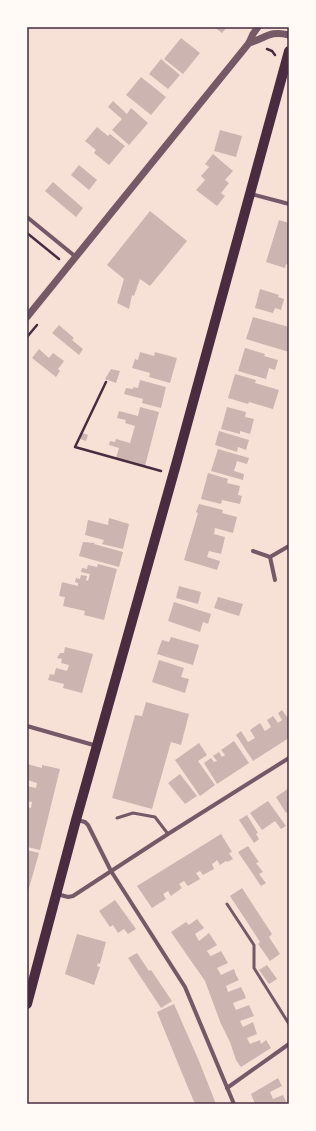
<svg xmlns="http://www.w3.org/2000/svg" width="316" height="1131" font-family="'Open Sans',sans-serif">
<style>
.building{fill:#ccb4b1}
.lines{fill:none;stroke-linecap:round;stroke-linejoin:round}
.path{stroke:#4a2c40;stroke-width:2.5}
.service{stroke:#755966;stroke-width:3}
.minor{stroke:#755966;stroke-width:4}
.tertiary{stroke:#755966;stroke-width:7}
.primary{stroke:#4a2c40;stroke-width:10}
.neatline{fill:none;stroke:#4a2c40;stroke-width:1.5}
</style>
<rect width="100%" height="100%" fill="#f7e1d7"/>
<g class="building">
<path d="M214 27H227L222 33Z"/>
<path d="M181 38 200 53 183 74 164 59Z"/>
<path d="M161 59 180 75 168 89 149 74Z"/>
<path d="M141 77 166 97 151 115 126 95Z"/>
<path d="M113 101 127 114 131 108 148 123 129 145 112 130 122 119 108 107Z"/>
<path d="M97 127 108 136 110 134 125 146 109 165 94 153 96 150 85 141Z"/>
<path d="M220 130 242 136 236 157 214 151Z"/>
<path d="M213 154 233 171 225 180 229 183 221 193 225 196 217 206 196 190 205 180 201 176 209 167 205 164Z"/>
<path d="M79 165 97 180 89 190 71 175Z"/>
<path d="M53 182 83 208 76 217 45 191Z"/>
<path d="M150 211 187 241 150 286 140 279 134 296 132 295 129 309 117 303 124 279 107 265Z"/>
<path d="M279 220 289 223V265L286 264 285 268 266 262Z"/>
<path d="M260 289 279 295 278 297 284 299 281 310 275 308 273 313 255 308Z"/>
<path d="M253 317 289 327V352L246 339Z"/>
<path d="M59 325 74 338 72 340 83 349 79 355 52 333Z"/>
<path d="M245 348 265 354 264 356 278 360 275 370 269 368 266 379 238 371Z"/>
<path d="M39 349 49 358 53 353 64 361 58 369 60 371 56 377 32 358Z"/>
<path d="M140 352 154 356 155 352 177 358 170 383 149 377 150 373 132 368 135 359 138 360Z"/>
<path d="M111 369 120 371 116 383 105 379Z"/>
<path d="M235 374 256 380 255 383 279 390 273 409 249 402 248 404 228 398Z"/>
<path d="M140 380 166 387 161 408 142 403 143 399 124 394 126 388 133 389V387L138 388Z"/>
<path d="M140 407 159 412 145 466 116 458 119 448 109 445 110 441 115 442 116 439 130 443 135 426 125 423 126 420 117 418 119 411 138 416Z"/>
<path d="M227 407 246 412 245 417 254 419 250 434 240 431V434L221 429Z"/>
<path d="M219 431 249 440 246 450 238 447 237 452 215 445Z"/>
<path d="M82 433 88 435 86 441 80 439Z"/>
<path d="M218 449 249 458 247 464 237 461 234 471 244 474 243 480 211 471Z"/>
<path d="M208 473 228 479 227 483 240 486 238 495 242 496 240 504 222 500 221 504 201 499Z"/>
<path d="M199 504 223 510 222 513 237 517 233 533 215 528 214 534 225 537 223 546 221 554 209 551 207 557 220 561 217 570 184 560 198 513 196 512Z"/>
<path d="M109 518 129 524 123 549 102 544 104 540 85 535 88 520 108 525Z"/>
<path d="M83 542 95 543 94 544 123 552 119 567 79 556Z"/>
<path d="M98 564 117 569 104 620 84 615 85 611 63 606 65 597 59 596 62 582 78 586V583L75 582 76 578 80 579 81 575 87 576 86 580 88 581 90 574 81 572 82 568 87 569 88 565 97 567Z"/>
<path d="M179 586 201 592 198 604 176 598Z"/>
<path d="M218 597 243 604 239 616 214 608Z"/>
<path d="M174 602 211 614 208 624 203 622 200 632 168 621Z"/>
<path d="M171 637 199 645 193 665 157 654 162 640 169 642Z"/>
<path d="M65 647 93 654 82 693 63 688 64 684 48 680 50 674 54 675 56 668 67 671 69 665 61 663 62 659 57 658 60 653H64Z"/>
<path d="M159 660 184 668 181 677 189 679 185 693 152 682Z"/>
<path d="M146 702 189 714 181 745 171 742 152 809 112 798 135 715 142 716Z"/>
<path d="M282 710 287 717 289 715V738L253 761 236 735 241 731 248 742 255 738 250 730 260 723 265 731 271 727 267 720 273 716 278 723 282 720 278 713Z"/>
<path d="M234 741 249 763 217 784 204 763 211 758 214 762 217 761 213 756 219 752 222 757 225 755 221 750Z"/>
<path d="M199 743 207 755 198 761 215 785 200 796 175 760Z"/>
<path d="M27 764 42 768V765L60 769 40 850 27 847V807L31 808 32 802 27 801V786L36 788 37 783 27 780Z"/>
<path d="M180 774 197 796 185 804 168 783Z"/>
<path d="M289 788V811L286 813 276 797Z"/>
<path d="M268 801 286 826 281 829 275 821 262 830 250 813Z"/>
<path d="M247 815 258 833 256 834 259 839 254 843 239 820Z"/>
<path d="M221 834 232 852 229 853 233 859 227 862 226 861 220 865 217 860 215 862 212 864 214 869 203 875 200 871 196 873 200 879 188 886 184 881 179 884 182 888 171 896 168 891 163 894 166 899 152 908 137 886Z"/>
<path d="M248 846 259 862 256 863 263 872 259 874 266 883 261 886 238 852Z"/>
<path d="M27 850 39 853 27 895Z"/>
<path d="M242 888 272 934 269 937 280 954 270 961 258 944 260 942 230 896Z"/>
<path d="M115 900 136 929 128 934 124 929 118 933 113 925 110 927 99 911Z"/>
<path d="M197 919 204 928 195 934 199 941 209 933 217 945 207 951 209 954 211 956 221 951 228 963 217 968 221 975 234 969 236 975 239 980 226 986 228 992 241 987 244 993 246 998 233 1003 236 1010 249 1005 254 1016 240 1021 243 1027 253 1022 257 1034 247 1038 250 1044 260 1040 261 1044 266 1040 271 1048 241 1067 236 1060 230 1042 221 1024 205 981 171 932 186 922 189 925Z"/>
<path d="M77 934 106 942 100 964 98 963 97 966 100 967 94 985 65 974Z"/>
<path d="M137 953 149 971 151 970 172 1001 161 1008 128 958Z"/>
<path d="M267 965 277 979 269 984 259 970Z"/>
<path d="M174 1004 199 1061 216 1104H195L184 1078 157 1012Z"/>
<path d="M278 1078 282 1086 270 1092 273 1099 283 1095 287 1104H255L251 1094Z"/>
</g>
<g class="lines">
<g class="path">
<path d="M267 49 272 51 275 55"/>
<path d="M27 233 59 259"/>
<path d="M27 337 37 325"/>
<path d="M106 382 75 447 161 471"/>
</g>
<g class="service">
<path d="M117 818 133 813 155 817 168 834"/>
<path d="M227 904 254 945V968L289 1024"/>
</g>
<g class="minor">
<path d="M251 194 289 204"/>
<path d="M27 217 76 257"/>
<path d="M253 551 270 557 289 546"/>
<path d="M270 557 275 580"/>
<path d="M27 726 97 746"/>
<path d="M77 820 85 822 88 825 111 871 185 987 234 1104"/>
<path d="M57 894 68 897 73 896 168 834 289 758"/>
<path d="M227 1088 289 1044"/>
</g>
<g class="tertiary">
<path d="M249 43C266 38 270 30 289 35"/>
<path d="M27 317 249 43 253 34 258 27"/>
</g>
<path class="primary" d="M27 1004 76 820 177 461 289 51"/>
</g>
<rect width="316" height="1131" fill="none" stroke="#fffaf5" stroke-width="56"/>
<rect x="28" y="28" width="260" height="1075" class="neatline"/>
</svg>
